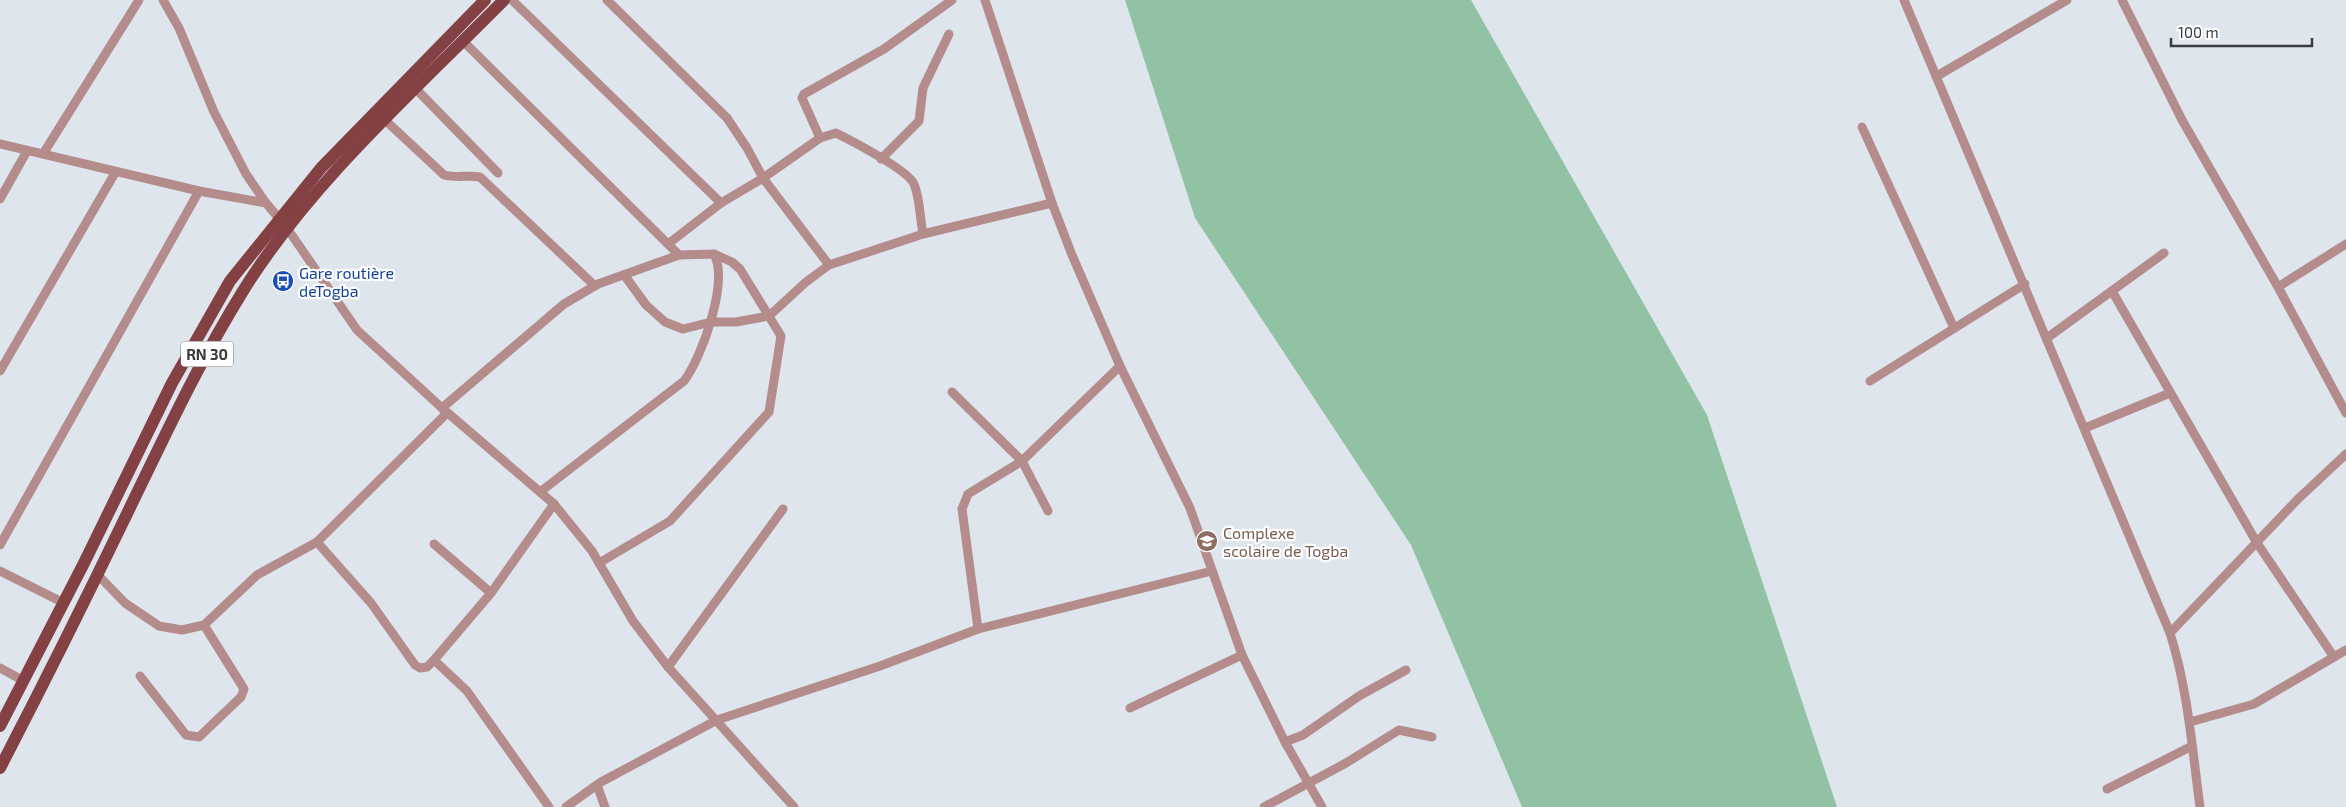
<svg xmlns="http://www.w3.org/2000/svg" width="2346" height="807" font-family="'Exo 2',sans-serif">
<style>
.green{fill:#91c2a4}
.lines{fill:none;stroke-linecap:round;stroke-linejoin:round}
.minor{stroke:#b38c8b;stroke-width:9}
.primary{stroke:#834143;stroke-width:12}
.labels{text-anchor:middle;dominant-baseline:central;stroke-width:4.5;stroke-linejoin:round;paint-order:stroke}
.shield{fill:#fff;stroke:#747679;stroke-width:1}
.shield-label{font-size:15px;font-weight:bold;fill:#393b3f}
.transit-label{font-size:16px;fill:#164399;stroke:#fff;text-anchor:start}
.education-label{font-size:16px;fill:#785e54;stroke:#fff;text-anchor:start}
</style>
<rect width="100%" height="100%" fill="#dfe5ed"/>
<path class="green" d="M1125 0H1471L1707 415 1837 807H1522L1411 545 1195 218Z"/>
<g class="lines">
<g class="minor">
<path d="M163 0 179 28 214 112 246 174 266 203"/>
<path d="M512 0 721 203"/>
<path d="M607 0 727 118 747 148 763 178 829 265"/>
<path d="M985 0 1052 203 1072 255 1120 366 1190 508 1242 655 1285 742 1322 807"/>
<path d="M1904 0 2170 633C2188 690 2192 748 2200 807"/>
<path d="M2122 0 2182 120 2278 287 2346 413"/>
<path d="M463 41 679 255"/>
<path d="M1937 76 2067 0"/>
<path d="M416 89 498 173"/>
<path d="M385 120 444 175C456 178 468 175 480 177L595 286"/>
<path d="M1862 127 1954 328"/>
<path d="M820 138 802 98 804 94 884 49 952 0"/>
<path d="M0 144 199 191 266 203 287 228 357 330 442 408 554 504 592 551 633 621 668 667 794 807"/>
<path d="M43 154 139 0"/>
<path d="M881 159 919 121 923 88 949 34"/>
<path d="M0 199 27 151"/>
<path d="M668 244 721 203 763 178 820 138 836 133C852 141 908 170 914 184 920 198 920 219 923 234"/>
<path d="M625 276 646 305 665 322 683 329 711 322H736L769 316 806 282 829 265 923 234 1052 203"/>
<path d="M2278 287 2346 244"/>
<path d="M2112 291 2257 543 2334 657"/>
<path d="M2047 338 2164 253"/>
<path d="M0 371 115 173"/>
<path d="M1870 381 2025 284"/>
<path d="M952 392 1022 461 1048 511"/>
<path d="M442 408 564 304 598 284 679 255 714 254 732 262 740 269 781 336 769 412 670 521 599 563"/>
<path d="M2085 428 2170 393"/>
<path d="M540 492 684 381C702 357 729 282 714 254"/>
<path d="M317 542 371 603 415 665 420 668 427 667 434 660 467 691 549 807"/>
<path d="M434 544 491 593"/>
<path d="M0 545 199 191"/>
<path d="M0 571 64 603"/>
<path d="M98 575 125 603 159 626 182 630 204 625 257 575 317 542 447 413"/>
<path d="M978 629 962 509 968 494 1022 461 1120 366"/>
<path d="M2170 633 2298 499 2346 454"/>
<path d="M434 660 491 593 554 504"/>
<path d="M668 667 783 509"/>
<path d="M0 668 24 681"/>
<path d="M140 676 186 735 199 737 241 697 244 689 204 625"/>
<path d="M1130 708 1242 655"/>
<path d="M2190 722 2254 704 2346 650"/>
<path d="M1285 742 1303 735 1359 696 1406 670"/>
<path d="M597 785 605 807"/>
<path d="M2107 789 2192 746"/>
<path d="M566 807 601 782 717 720 880 666 978 629 1212 571"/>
<path d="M1264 807 1346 763 1399 730 1432 737"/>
</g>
<g class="primary">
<path d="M0 726 84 563 172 383 230 281 321 168 485 0"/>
<path d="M0 768C42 687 83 605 123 522 161 444 197 365 243 291 310 183 414 91 504 0"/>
</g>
</g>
<defs>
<g id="bus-disc" transform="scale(1.125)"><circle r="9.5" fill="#1a4fb4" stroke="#fff"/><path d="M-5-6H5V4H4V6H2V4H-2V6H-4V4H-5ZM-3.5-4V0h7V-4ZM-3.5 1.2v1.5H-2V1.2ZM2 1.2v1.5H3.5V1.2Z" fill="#fff"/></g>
<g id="school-disc" transform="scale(1.125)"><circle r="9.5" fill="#8d6e63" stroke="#fff"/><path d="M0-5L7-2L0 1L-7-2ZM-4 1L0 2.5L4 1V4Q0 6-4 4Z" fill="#fff"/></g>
</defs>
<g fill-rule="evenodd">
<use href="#bus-disc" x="283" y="281"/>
<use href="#school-disc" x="1207" y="541"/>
</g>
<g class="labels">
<rect class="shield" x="181" y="341.5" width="52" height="25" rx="4"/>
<g class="shield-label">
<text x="207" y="354">RN 30</text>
</g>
<g class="transit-label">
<text x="299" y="272">Gare routière<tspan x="299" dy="18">deTogba</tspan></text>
</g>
<g class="education-label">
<text x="1223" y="532">Complexe<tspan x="1223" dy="18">scolaire de Togba</tspan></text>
</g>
</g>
<path d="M2171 38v8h141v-8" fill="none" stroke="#393b3f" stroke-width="2.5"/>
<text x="2178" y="38" font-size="15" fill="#393b3f" stroke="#ffffff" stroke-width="4" paint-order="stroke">100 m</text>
</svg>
